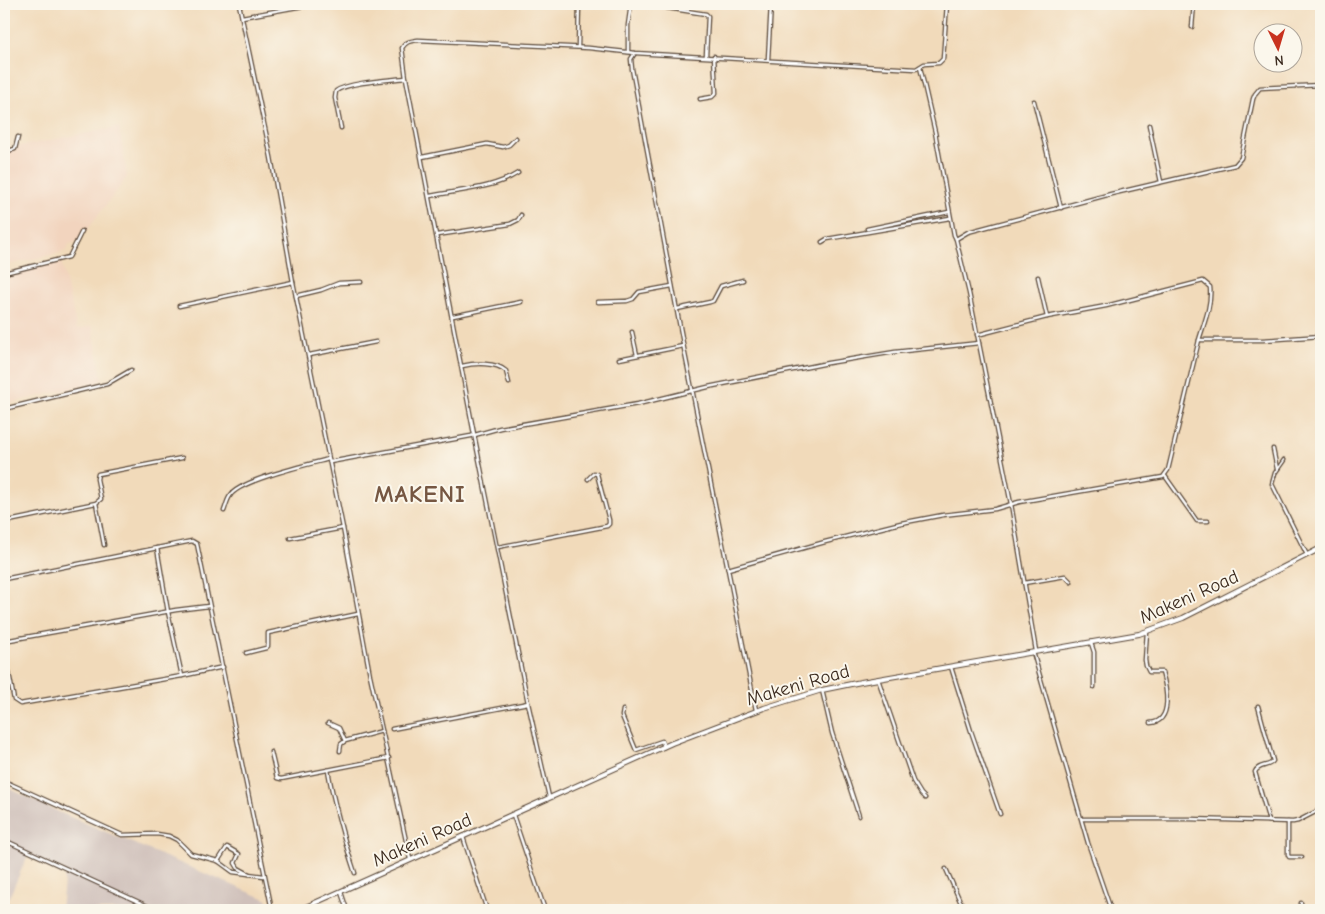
<svg xmlns="http://www.w3.org/2000/svg" width="1325" height="914" font-family="'Comic Neue',sans-serif">
<style>
.built{fill:#f2d4be}
.industrial{fill:#cfc0ba}
.lines{fill:none;stroke-linecap:round;stroke-linejoin:round}
.minor-casing{stroke:#564435;stroke-width:5}
.secondary-casing{stroke:#564435;stroke-width:6}
.minor{stroke:#fff;stroke-width:2.5}
.secondary{stroke:#fff;stroke-width:4}
.labels{text-anchor:middle;dominant-baseline:central;stroke-width:4;stroke-linejoin:round;paint-order:stroke}
.street-label{font-size:19px;fill:#3b2a1e;stroke:#fbf7ec}
.district-label{font-size:24px;font-weight:bold;letter-spacing:1px;fill:#765742;stroke:#fbf7ec}
</style>
<rect width="100%" height="100%" fill="#fbf7ec"/>
<filter id="ink" filterUnits="userSpaceOnUse"><feTurbulence type="fractalNoise" baseFrequency=".02" numOctaves="2"/><feDisplacementMap in="SourceGraphic" scale="10" xChannelSelector="R" yChannelSelector="G"/><feConvolveMatrix kernelMatrix="1 2 1 2 8 2 1 2 1" color-interpolation-filters="sRGB"/></filter>
<filter id="wash" filterUnits="userSpaceOnUse"><feTurbulence type="fractalNoise" baseFrequency=".0096" numOctaves="4" result="noise"/><feDisplacementMap in="SourceGraphic" scale="20" xChannelSelector="R" yChannelSelector="G"/><feGaussianBlur stdDeviation="1.12" result="paint"/><feColorMatrix in="noise" values="0 0 0 0 0 0 0 0 0 0 0 0 0 0 0 0 0 1.4 0 .05"/><feComposite in="paint" operator="in"/></filter>
<g filter="url(#wash)">
<rect width="100%" height="100%" fill="#f1daba"/>
<g class="built">
<path d="M119 127 127 177 78 242 69 244 66 251 4 266V149Z"/>
<path d="M61 261 77 329 92 326 102 379 96 383 4 404V274Z"/>
</g>
<path class="industrial" d="M4 786 61 813 268 900 270 910H61L65 872 28 855 7 902 22 910H4Z"/>
</g>
<g filter="url(#ink)">
<g class="lines">
<g class="minor-casing">
<g id="minor">
<path d="M239 4 271 157 293 282 343 528 370 675 410 859"/>
<path d="M667 8 706 14 708 16 706 56"/>
<path d="M242 17 314 4"/>
<path d="M1192 27 1194 4"/>
<path d="M578 47 579 4"/>
<path d="M628 52V25L631 4"/>
<path d="M635 53 631 59 632 69 685 354 756 710"/>
<path d="M768 59 771 4"/>
<path d="M920 67 935 132 954 235 956 239"/>
<path d="M700 99 712 97 716 93 714 56"/>
<path d="M1034 101 1061 208"/>
<path d="M1149 125 1161 182"/>
<path d="M341 128 335 98 336 91C349 82 390 80 406 78"/>
<path d="M4 152 15 149 18 137"/>
<path d="M422 157 487 144 503 147 509 145 516 138"/>
<path d="M430 196C459 190 493 189 518 173"/>
<path d="M867 229 949 212"/>
<path d="M437 235 510 224 518 220 521 215"/>
<path d="M822 242 827 239 950 218"/>
<path d="M4 273 69 257 82 231"/>
<path d="M1038 277 1047 317"/>
<path d="M296 296 321 290 339 283 361 282"/>
<path d="M598 302 627 301 633 299 639 292 672 286"/>
<path d="M179 306 293 282"/>
<path d="M677 309 710 302 713 301 721 286 743 280"/>
<path d="M453 316 521 302"/>
<path d="M632 332 637 355"/>
<path d="M977 335 1047 317 1106 306 1203 281 1210 287C1212 305 1204 323 1199 340H1263L1321 336"/>
<path d="M309 355 376 342"/>
<path d="M619 359 683 346"/>
<path d="M462 366C475 363 496 362 506 371L509 383"/>
<path d="M4 409 107 384 131 370"/>
<path d="M1273 449 1277 469"/>
<path d="M1284 460 1275 473 1272 484 1307 555"/>
<path d="M330 462 471 436 500 428 638 404 708 387 828 363 895 352 979 343"/>
<path d="M1165 476 1197 521H1208"/>
<path d="M96 503 104 545"/>
<path d="M224 511C226 506 227 500 230 496 239 480 310 464 329 459"/>
<path d="M4 522 96 503 101 499 97 479 98 474 182 458"/>
<path d="M290 538 343 528"/>
<path d="M498 547 607 526 609 524V520L597 474 594 473 588 479"/>
<path d="M728 569 825 542 901 523 943 515 995 509 1019 502 1163 477 1168 470 1199 340"/>
<path d="M4 579 192 541 197 544 272 910"/>
<path d="M1024 583 1065 576 1071 582"/>
<path d="M1147 632 1145 660 1146 666 1149 672H1162C1166 686 1174 722 1150 723"/>
<path d="M4 641 176 610 209 606"/>
<path d="M1091 643 1094 652V687"/>
<path d="M4 646 14 700 20 704 182 676 168 612 157 548"/>
<path d="M1036 651 1011 504 969 293 956 239 968 232 1111 194 1235 165 1241 158 1253 99 1255 94 1260 88 1321 85"/>
<path d="M1033 652 1088 843 1111 910"/>
<path d="M246 653 266 648 268 646V633L358 614"/>
<path d="M951 667 971 731 1000 814"/>
<path d="M182 676 223 667"/>
<path d="M878 679 913 781 921 794 925 798"/>
<path d="M822 690 832 733 859 816"/>
<path d="M1258 706 1273 761C1270 767 1258 764 1255 772L1269 821"/>
<path d="M623 710 622 716 636 750 662 741 664 747"/>
<path d="M328 723 339 728 345 741"/>
<path d="M392 729 528 703"/>
<path d="M340 751 341 744 345 741 382 731"/>
<path d="M271 752 277 778 281 779 389 758"/>
<path d="M328 770C334 805 344 840 355 873"/>
<path d="M4 781 122 835 157 834 169 836 177 840 191 854 218 861 233 872 264 876"/>
<path d="M549 797 528 703 474 434 406 78 402 48C406 41 411 41 418 40L589 48 635 53 916 69 924 64 939 63 943 59 947 4"/>
<path d="M513 815 545 910"/>
<path d="M1082 819H1190L1293 822 1298 821 1321 809"/>
<path d="M1288 822V855L1289 857H1302"/>
<path d="M463 837 487 910"/>
<path d="M4 840 156 910"/>
<path d="M218 861 227 847 239 854 235 863 238 868 249 874"/>
<path d="M946 869 960 901 969 910"/>
<path d="M341 892 347 910"/>
<path d="M1301 910V903"/>
</g>
</g>
<g class="secondary-casing">
<path id="secondary" d="M299 910 672 743 764 708 822 690 861 682 1139 634 1183 618 1321 548"/>
</g>
<use href="#minor" class="minor"/>
<use href="#secondary" class="secondary"/>
</g>
</g>
<g class="labels">
<g class="street-label">
<text transform="translate(1189 597) rotate(-24)">Makeni Road</text>
<text transform="translate(798 685) rotate(-16)">Makeni Road</text>
<text transform="translate(422 840) rotate(-24)">Makeni Road</text>
</g>
<g class="district-label">
<text x="420" y="494">MAKENI</text>
</g>
</g>
<rect width="1325" height="914" fill="none" stroke="#fbf7ec" stroke-width="20"/>
<g transform="translate(1278 48) rotate(175)"><circle r="24" fill="#fbf7ec" stroke="#aea59a"/>
<path d="M0-4L9 19L0 12L-9 19Z" fill="#c8321e"/>
<text y="-8" font-size="14" font-weight="bold" text-anchor="middle" fill="#3b2a1e">N</text>
</g>
</svg>
